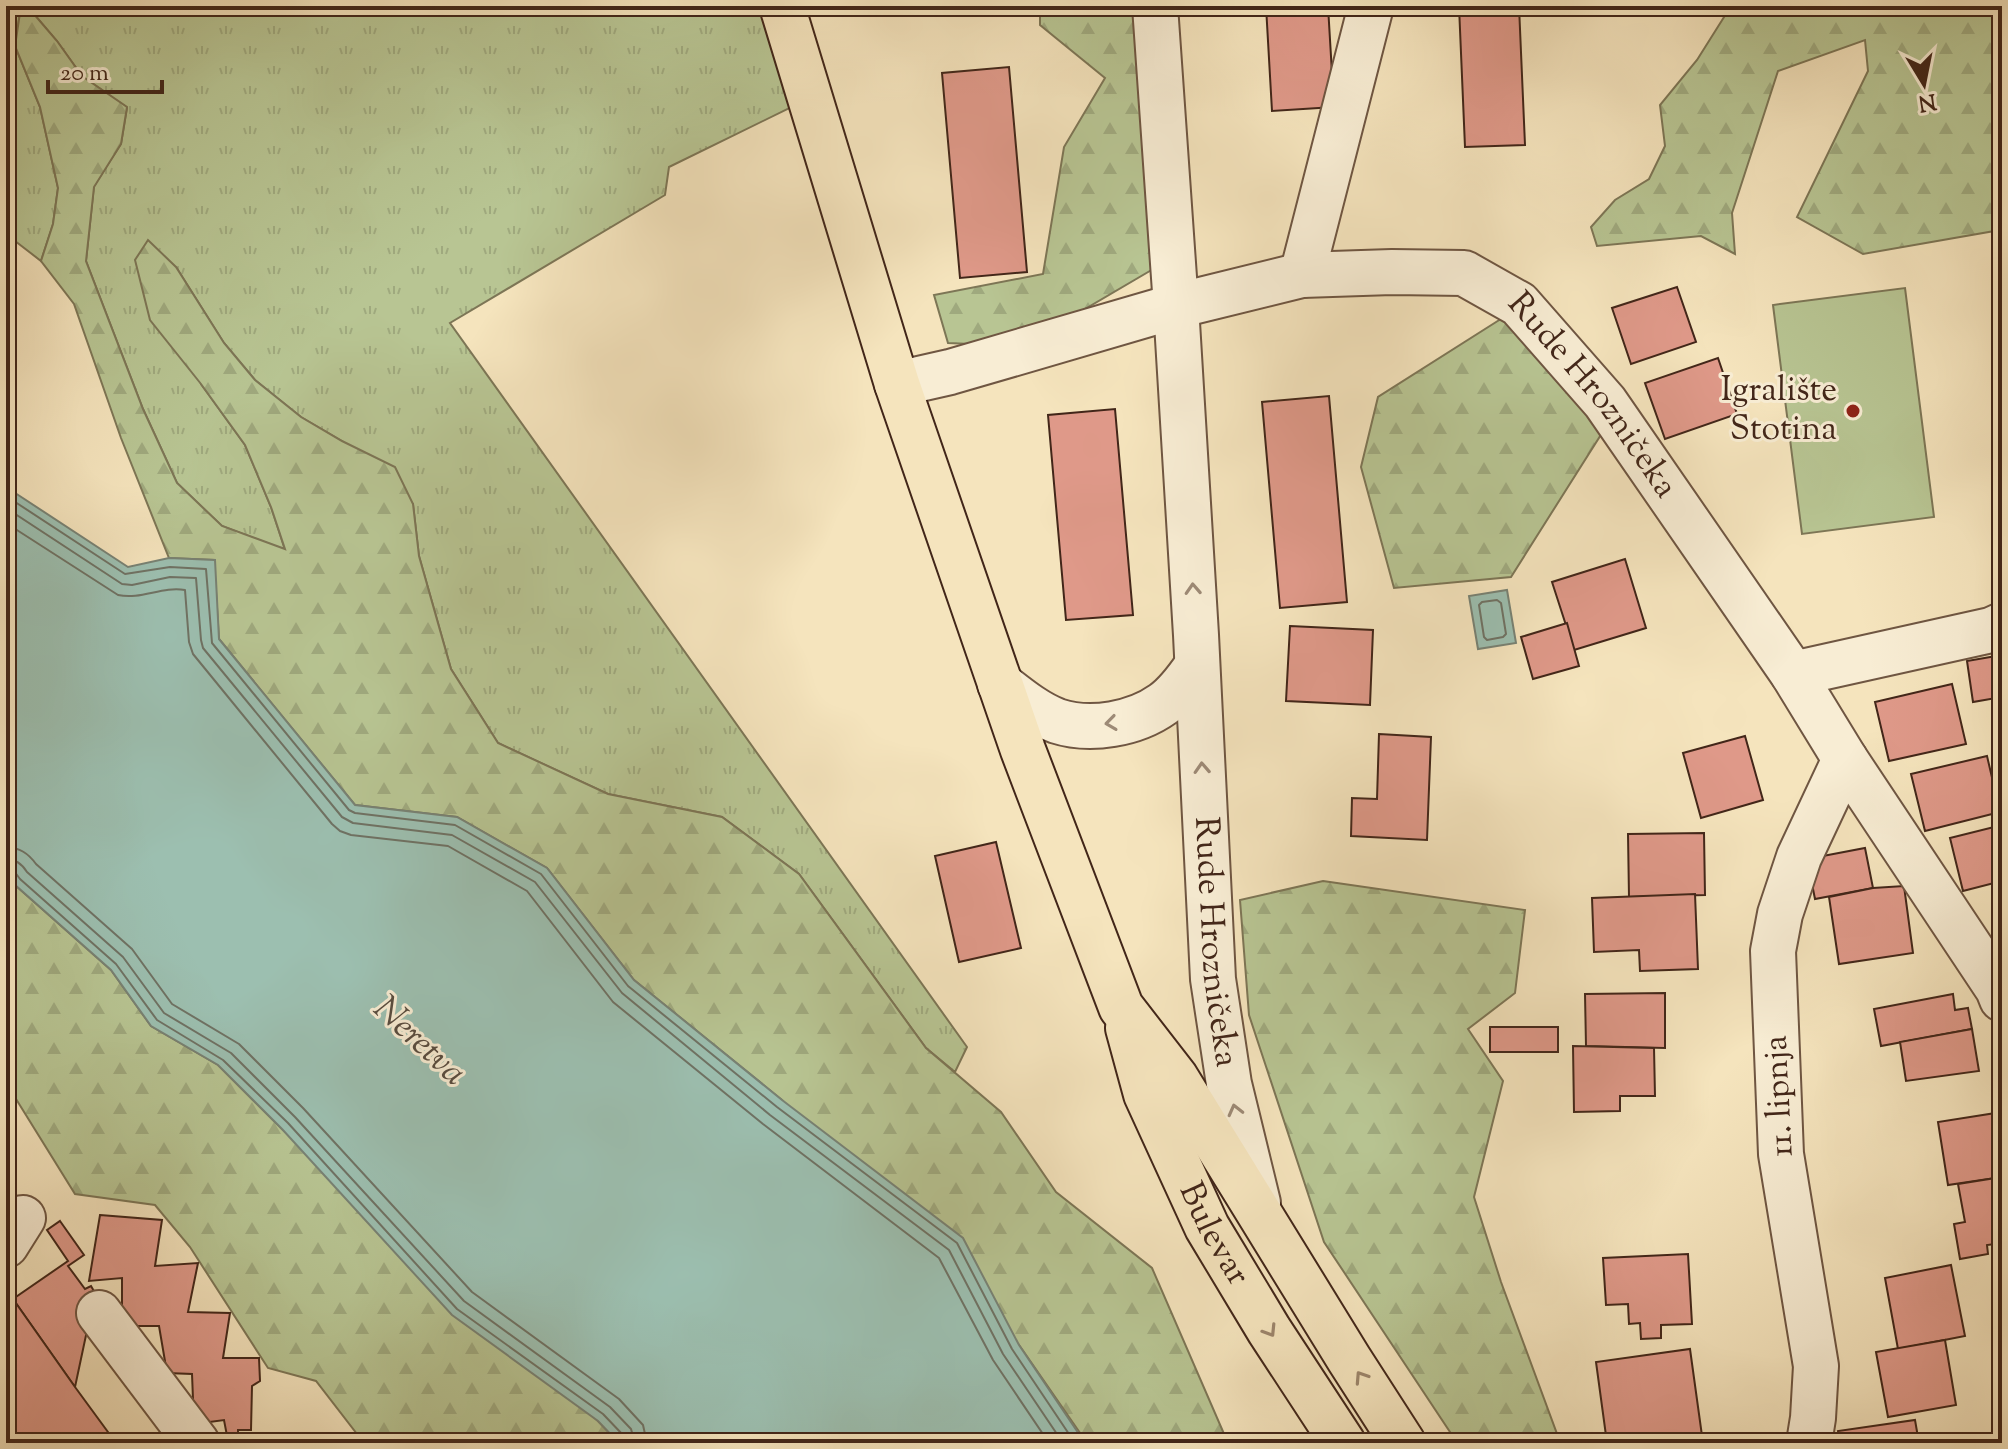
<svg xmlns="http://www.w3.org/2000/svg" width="2008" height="1449" font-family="'Sorts Mill Goudy',serif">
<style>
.grass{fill:url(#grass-tufts);stroke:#7d7656;stroke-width:2}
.forest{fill:url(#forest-firs);stroke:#7d7656;stroke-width:2}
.pitch{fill:#b8c593;stroke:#7d7656;stroke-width:2}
.water{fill:#9cbfb0;stroke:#788274;stroke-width:2}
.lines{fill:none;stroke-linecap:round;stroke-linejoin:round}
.shore{stroke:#6f7264;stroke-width:2}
.building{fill:#df9989;stroke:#422619;stroke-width:2}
.minor-casing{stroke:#6f5642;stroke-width:48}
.major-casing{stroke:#422619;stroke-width:48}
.minor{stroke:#f8edd4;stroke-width:44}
.major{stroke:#f5e4bd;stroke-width:44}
.oneway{stroke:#9d8a76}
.oneway2{stroke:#9c856b}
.poi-dot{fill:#8f2418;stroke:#f8edd4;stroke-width:3}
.labels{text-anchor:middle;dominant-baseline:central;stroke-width:6;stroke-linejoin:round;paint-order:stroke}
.poi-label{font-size:34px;fill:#422619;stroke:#f8edd4;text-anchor:end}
.street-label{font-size:34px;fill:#422619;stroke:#f8edd4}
.water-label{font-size:36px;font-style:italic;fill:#584c3f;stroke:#f8edd4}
</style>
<defs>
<pattern id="grass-tufts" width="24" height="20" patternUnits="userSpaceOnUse" patternTransform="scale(2)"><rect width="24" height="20" fill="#b8c593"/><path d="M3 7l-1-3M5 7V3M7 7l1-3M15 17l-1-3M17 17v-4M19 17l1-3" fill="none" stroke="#9fa97e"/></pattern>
<pattern id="forest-firs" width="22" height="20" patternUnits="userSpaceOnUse" patternTransform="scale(2)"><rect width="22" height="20" fill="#b8c593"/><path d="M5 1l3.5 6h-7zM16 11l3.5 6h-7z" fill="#9fa97e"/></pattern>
</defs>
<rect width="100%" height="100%" fill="#f5e4bd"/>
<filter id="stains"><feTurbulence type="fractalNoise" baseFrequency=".0025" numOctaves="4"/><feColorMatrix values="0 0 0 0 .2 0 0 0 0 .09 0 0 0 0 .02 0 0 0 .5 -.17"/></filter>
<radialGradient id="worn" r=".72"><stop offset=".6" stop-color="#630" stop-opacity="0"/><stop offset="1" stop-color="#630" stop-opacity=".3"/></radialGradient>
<g class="grass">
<path d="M6 6H21L15 46 40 107 58 188 53 224 41 261 6 234Z"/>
<path d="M27 6H834L785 14 810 98 669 167 665 195 450 323 967 1047 955 1072 926 1048 799 874 722 817 608 794 498 743 451 669 419 556 413 504 342 441 301 417 255 380 224 343 176 267 201 384 245 445 271 507 285 550 222 526 177 483 143 409 86 261 94 186 121 144 127 108 82 76 57 41Z"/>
</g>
<g class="forest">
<path d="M21 6H27L57 41 82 76 127 107 121 144 94 187 86 261 143 409 177 483 222 526 285 549 271 507 245 445 201 384 150 320 135 260 148 240 176 267 224 343 255 380 301 417 342 441 395 467 413 504 419 556 451 669 498 743 608 794 722 817 799 874 926 1048 1001 1112 1056 1192 1152 1268 1228 1443H1087L1019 1345 782 1100 634 980 547 868 457 817 355 805 219 639 214 560 169 558 121 438 74 304 41 261 53 224 58 188 40 107 15 46Z"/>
<path d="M1040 6H1141L1160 265 1061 323 993 345 948 343 934 295 1043 274 1064 147 1105 78 1040 25Z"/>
<path d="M1731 6H2002V228L2000 230 1863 254 1797 217 1868 71 1865 40 1778 71 1732 213 1735 254 1701 236 1597 246 1591 227 1615 200 1649 179 1665 146 1660 105 1697 60Z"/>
<path d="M1504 317 1602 433 1511 577 1394 588 1361 467 1378 397Z"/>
<path d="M6 873 14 884 111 970 151 1026 218 1065 282 1129 598 1421 619 1443H364L316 1381 268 1368 190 1247 155 1205 75 1194 16 1099H6Z"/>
<path d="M1323 881 1525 910 1515 993 1468 1029 1503 1081 1474 1197 1501 1282 1560 1442 1454 1438 1324 1242 1249 1015 1240 900Z"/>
</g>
<path class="pitch" d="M1905 288 1934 517 1802 534 1773 305Z"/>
<g class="water">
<path d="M6 487 128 567 169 558 215 560 219 639 355 805 457 817 547 868 634 980 782 1100 963 1238 1019 1345 1085 1443H619L598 1421 452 1315 282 1129 218 1065 151 1026 111 970 14 884 6 873Z"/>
<path d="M1507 590 1516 643 1478 649 1469 596Z"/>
</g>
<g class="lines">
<g class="shore">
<path d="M6 496 125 574 170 567 206 569 212 643 349 810 355 813 455 825 541 874 628 986 777 1107 957 1243 1012 1349 1075 1443"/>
<path d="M6 508 122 584 132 585 170 577 196 578 201 640 203 648 342 817 353 823 452 835 535 882 622 993 770 1115 949 1250 1003 1354 1063 1443"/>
<path d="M6 523 118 595C141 600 162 586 185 590L189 642 193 654 332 824 340 831 351 835 448 846 527 891 613 1002 763 1124 939 1258 993 1360 1049 1443"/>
<path d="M1497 600 1501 603 1506 634 1503 637 1487 640 1484 637 1479 605 1482 602Z"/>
<path d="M6 847C20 848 28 853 36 864L132 949 172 1004 239 1044 303 1108 472 1292 619 1399 643 1425 647 1443"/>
<path d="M6 859C16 859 22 864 27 872L123 957 164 1013 231 1053 295 1117 464 1301 610 1407 631 1429 635 1443"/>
<path d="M6 869 14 871 20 879 116 964 157 1020 223 1060 288 1123 457 1309 603 1414 623 1435 625 1443"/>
</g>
</g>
<g class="building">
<path d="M1266 6H1328L1334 107 1272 111Z"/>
<path d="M1459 6H1519L1525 145 1465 147Z"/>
<path d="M1009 67 1027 272 960 278 942 73Z"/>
<path d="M1677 287 1696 342 1631 364 1612 308Z"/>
<path d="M1718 358 1737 414 1665 439 1645 383Z"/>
<path d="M1329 396 1347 602 1280 608 1262 402Z"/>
<path d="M1115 409 1133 615 1066 620 1048 415Z"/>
<path d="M1625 559 1646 628 1574 650 1552 582Z"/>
<path d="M1567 623 1579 666 1533 679 1521 637Z"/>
<path d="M1290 626 1373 630 1370 705 1286 701Z"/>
<path d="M2002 655V697L1973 702 1967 661Z"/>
<path d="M1952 684 1966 744 1889 761 1875 702Z"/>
<path d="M1379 734 1431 737 1427 840 1351 836 1352 798 1377 799Z"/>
<path d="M1745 736 1763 800 1701 818 1683 753Z"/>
<path d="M1987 756 2000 812 1925 831 1911 774Z"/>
<path d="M2002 825V881L1963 891 1950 838Z"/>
<path d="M1704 833 1705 895 1629 897 1628 834Z"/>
<path d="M996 842 1021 948 959 962 935 856Z"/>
<path d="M1865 848 1873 888 1815 899 1807 859Z"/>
<path d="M1904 886 1913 953 1839 964 1829 897 1873 888Z"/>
<path d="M1695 894 1698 969 1640 971 1639 950 1594 952 1592 898Z"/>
<path d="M2002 901V935L1995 902Z"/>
<path d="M1665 993V1048L1586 1046 1585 994Z"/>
<path d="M1953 994 1955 1010 1968 1008 1972 1029 1881 1046 1874 1009Z"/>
<rect x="1490" y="1027" width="68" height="25"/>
<path d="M1972 1029 1979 1071 1906 1081 1900 1042Z"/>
<path d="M1573 1046 1654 1048 1655 1096H1620V1111L1574 1112Z"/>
<path d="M2002 1112V1177L1948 1185 1938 1122Z"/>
<path d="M2002 1177V1243L1987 1245 1988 1254 1960 1259 1954 1224 1965 1222 1958 1184Z"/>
<path d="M100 1215 162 1220 155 1266 198 1263 188 1312 230 1313 223 1358H259L260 1381 252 1386 251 1430H238V1442L228 1441 224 1420 194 1424 192 1374 167 1373 159 1326H122V1278L89 1281Z"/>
<path d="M60 1221 84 1255 68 1266 85 1289 91 1286 95 1293 75 1387 13 1299 68 1261 47 1230Z"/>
<path d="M1688 1254 1692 1324 1661 1325V1338L1641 1339 1640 1323 1629 1324 1628 1304 1606 1305 1603 1258Z"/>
<path d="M1951 1265 1965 1336 1898 1349 1885 1278Z"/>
<path d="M13 1299 75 1387 116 1443H6V1304Z"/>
<path d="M1945 1340 1956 1405 1888 1417 1876 1352Z"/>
<path d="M1690 1349 1703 1443H1607L1596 1362Z"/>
<path d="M1915 1420 1919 1443H1840L1838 1431Z"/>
</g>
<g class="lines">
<g class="minor-casing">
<g id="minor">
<path id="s1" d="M1155 6 1176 306 1196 635 1213 979 1229 1084 1258 1203"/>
<path d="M1302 275 1371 6"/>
<path id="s2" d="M897 384 950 372 1176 306 1302 275 1392 272 1464 273 1519 304 1605 402 1793 674 1845 759 1998 989 2002 999"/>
<path d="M1793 674 1991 630 2002 625"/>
<path d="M1000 684C1018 698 1036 713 1057 721 1091 732 1135 724 1163 704 1176 695 1187 680 1196 667"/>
<path d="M6 1245 23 1218"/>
<path d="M99 1313 197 1443"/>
<path d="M1809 1443 1813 1418 1816 1366 1781 1154 1773 951 1780 914 1799 857 1845 759"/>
</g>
</g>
<g class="major-casing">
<g id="major">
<path d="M782 6 897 384 1023 750 1121 1007 1176 1078 1349 1359 1403 1443"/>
<path id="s3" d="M1128 1028 1146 1094 1207 1227 1269 1330 1343 1443"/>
</g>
</g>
<use href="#minor" class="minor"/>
<use href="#major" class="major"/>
</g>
<defs><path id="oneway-chevron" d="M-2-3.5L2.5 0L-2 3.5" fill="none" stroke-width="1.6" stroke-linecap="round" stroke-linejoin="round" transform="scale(2)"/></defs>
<g class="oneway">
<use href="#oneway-chevron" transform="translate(1193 589) rotate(-93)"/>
<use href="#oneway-chevron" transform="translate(1111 723) rotate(172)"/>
<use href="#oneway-chevron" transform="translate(1202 768) rotate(-93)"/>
<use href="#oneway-chevron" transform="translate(1235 1110) rotate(-104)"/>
</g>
<g class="oneway2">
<use href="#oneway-chevron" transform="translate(1270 1331) rotate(58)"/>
<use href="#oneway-chevron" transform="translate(1361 1377) rotate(-123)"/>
</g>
<circle class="poi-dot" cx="1853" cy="411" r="8"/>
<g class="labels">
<g class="poi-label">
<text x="1837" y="391">Igralište<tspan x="1837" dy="39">Stotina</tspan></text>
</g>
<g class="street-label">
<text stroke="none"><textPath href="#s2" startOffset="762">Rude Hrozničeka</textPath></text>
<text stroke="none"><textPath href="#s1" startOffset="938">Rude Hrozničeka</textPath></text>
<text transform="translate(1780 1096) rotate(-93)">11. lipnja</text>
<text stroke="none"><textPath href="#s3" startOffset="224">Bulevar</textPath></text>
</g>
<g class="water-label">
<text transform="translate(419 1042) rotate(43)">Neretva</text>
</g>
</g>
<rect width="2008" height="1449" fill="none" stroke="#f5e4bd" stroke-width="32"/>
<rect x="8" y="8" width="1992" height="1433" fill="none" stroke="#422619" stroke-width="4"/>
<rect x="16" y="16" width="1976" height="1417" fill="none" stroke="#422619" stroke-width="2"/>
<g transform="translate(1924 84) rotate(170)" stroke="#f8edd4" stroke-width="6" paint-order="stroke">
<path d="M0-6L14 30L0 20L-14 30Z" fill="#422619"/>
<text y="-12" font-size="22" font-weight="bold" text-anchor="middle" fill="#422619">N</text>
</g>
<path d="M48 80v12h114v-12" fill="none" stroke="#422619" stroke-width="4"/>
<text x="60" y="80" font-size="24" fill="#422619" stroke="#f8edd4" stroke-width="6" paint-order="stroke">20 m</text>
<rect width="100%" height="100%" filter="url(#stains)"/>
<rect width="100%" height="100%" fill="url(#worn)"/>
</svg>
